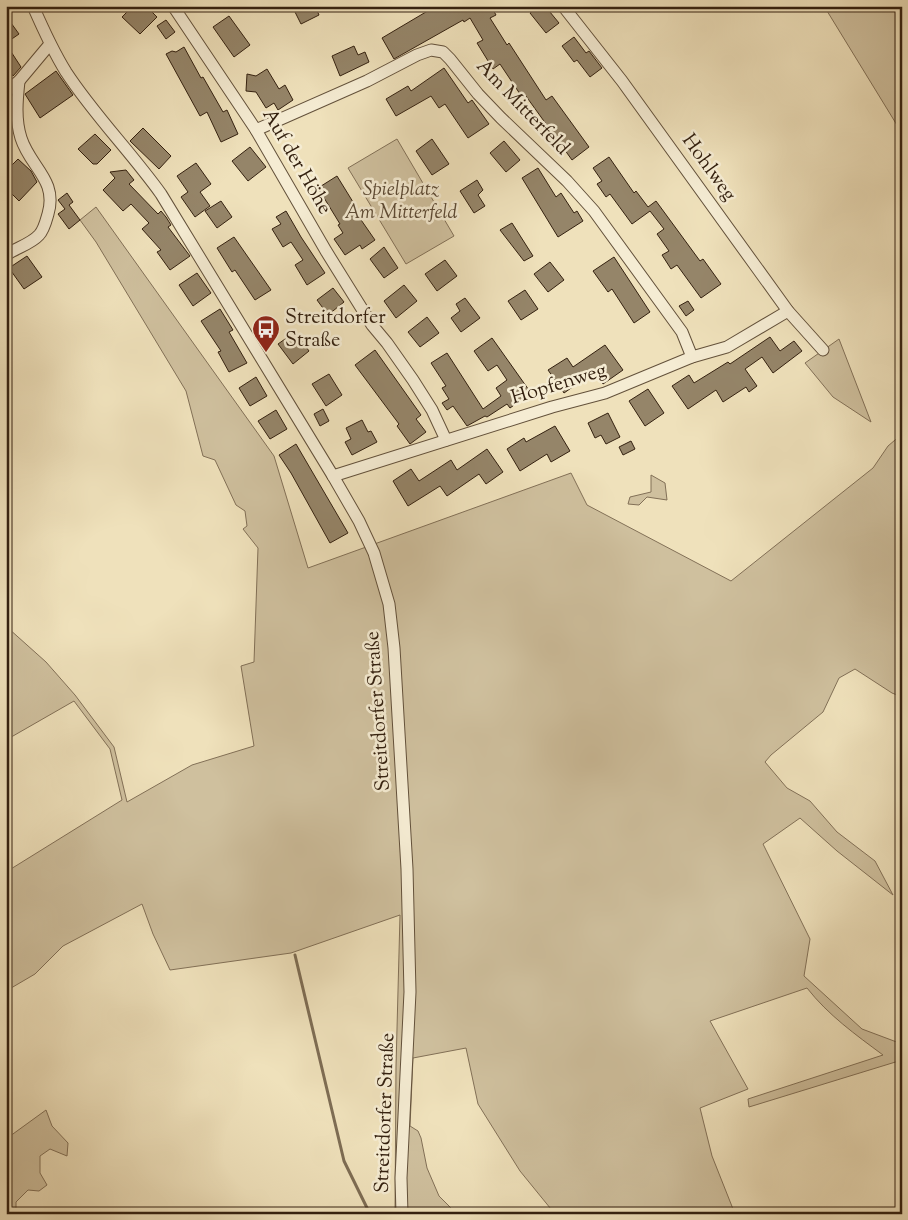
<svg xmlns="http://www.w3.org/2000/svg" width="908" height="1220" font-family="'Sorts Mill Goudy',serif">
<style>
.green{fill:#cfc09e;stroke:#827057}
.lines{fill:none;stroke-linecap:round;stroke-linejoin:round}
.stream{stroke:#7e6d54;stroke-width:3}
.building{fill:#958569;stroke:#342110}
.minor-casing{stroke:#63513b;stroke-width:13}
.minor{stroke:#f5ecd3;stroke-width:11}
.labels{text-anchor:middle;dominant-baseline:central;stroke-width:5;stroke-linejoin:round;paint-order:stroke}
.street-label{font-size:20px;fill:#342110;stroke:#f5ecd3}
.park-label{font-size:20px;font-style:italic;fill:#5b4934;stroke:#f5ecd3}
.poi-label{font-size:20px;fill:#342110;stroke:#f5ecd3;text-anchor:start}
</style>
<rect width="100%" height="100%" fill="#efe1bb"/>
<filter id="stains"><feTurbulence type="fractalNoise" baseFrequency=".004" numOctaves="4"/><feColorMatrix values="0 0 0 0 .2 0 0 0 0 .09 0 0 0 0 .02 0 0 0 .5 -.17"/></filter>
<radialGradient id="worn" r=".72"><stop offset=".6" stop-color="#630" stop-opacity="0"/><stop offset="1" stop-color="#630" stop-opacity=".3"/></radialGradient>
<g class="green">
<path d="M824 6H902V137L900 130Z"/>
<path d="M397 139 454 236 406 264 348 168Z"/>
<path d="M96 207 274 456 308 568 571 473 587 505 731 581 873 468 888 446 902 434V697L892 693 855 669 839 678 823 712 771 755 765 762 787 788 810 801 837 832 875 861 893 895 837 851 800 818 763 844 810 939 804 976 862 1029 902 1044V1060L749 1107 748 1099 883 1055C856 1035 828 1015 807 988L710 1021 748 1089 700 1108 712 1156 735 1214H555L520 1171 478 1104 466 1048 413 1058 410 1126 418 1131 421 1138 427 1168 439 1196 457 1214H395L396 1067 400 915 291 953 170 970 153 934 142 904 63 946 35 974 6 991V872L122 800 110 749 74 701 6 740V629L8 628 46 662 75 695 114 747 127 802 192 765 254 746 241 666 254 662 258 548 243 529 247 526 245 511 236 505 215 460 203 456 186 391 96 242 80 220Z"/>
<path d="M839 339 871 422 833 397 805 363Z"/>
<path d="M651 475 665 483 667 500 647 497 639 505 628 504 630 497 651 492Z"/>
<path d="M46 1110 52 1126 68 1143 67 1156 50 1149 40 1156V1173L47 1185 39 1191 28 1190 16 1202V1214H6V1139Z"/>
</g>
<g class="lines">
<path class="stream" d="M295 955 344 1161 370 1214"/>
</g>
<g class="building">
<path d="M133 6H146L157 17 140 34 122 17Z"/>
<path d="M292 6H315L319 15 301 24Z"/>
<path d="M436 6H491L496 15 490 18 507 45 509 43 546 100 552 96 589 147 572 160 523 92 520 94 500 64 493 69 477 43 483 40 470 18 464 22 463 20 394 59 382 38Z"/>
<path d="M539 6H545L559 23 546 33 530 13Z"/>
<path d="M6 16 19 34 6 43Z"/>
<path d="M229 16 250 45 234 57 213 27Z"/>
<path d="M166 20 175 32 166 39 157 26Z"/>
<path d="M574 37 586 53 589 51 602 68 590 77 577 60 574 62 562 46Z"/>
<path d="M6 44 21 67 13 76 6 65Z"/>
<path d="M354 46 358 55 365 52 369 62 340 76 332 56Z"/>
<path d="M184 47 201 78 203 77 223 112 227 110 238 134 221 142 207 112 200 116 166 54 172 51 176 52Z"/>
<path d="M444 68 468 103 472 100 489 124 468 138 445 104 439 108 431 96 396 116 386 99 408 86 411 91Z"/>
<path d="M267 69 279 89 285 85 293 100 278 110 274 103 266 108 256 92 246 91 247 74 256 76Z"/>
<path d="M56 71 73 95 40 118 25 94Z"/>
<path d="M143 128 171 156 159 169 130 141Z"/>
<path d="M95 134 111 150 97 164H93L78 149Z"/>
<path d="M432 139 449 164 432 175 416 151Z"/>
<path d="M504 141 520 160 506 172 490 153Z"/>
<path d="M250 147 266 167 248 181 232 161Z"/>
<path d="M609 157 634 193 636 191 648 207 656 201 700 261 703 259 721 284 701 298 677 265 671 269 662 255 669 251 657 234 664 229 650 211 632 224 610 194 606 197 597 184 602 181 593 168Z"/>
<path d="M18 159 31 171 37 182 19 201 6 188V171Z"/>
<path d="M196 163 211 184 200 192 210 206 195 217 181 197 188 192 177 176Z"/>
<path d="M538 168 556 197 561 193 574 213 577 211 583 221 558 237 522 178Z"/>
<path d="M126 170 134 180 129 184 158 214 161 211 166 217 171 225 168 227 190 256 170 270 157 252 161 250 142 229 149 223 131 204 123 211 103 190 115 178 110 172Z"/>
<path d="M337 176 353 202 350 204 375 240 362 249 360 245 345 255 334 239 343 233 338 225 340 224 318 188Z"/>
<path d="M477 180 483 190 478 195 485 206 474 213 460 191Z"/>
<path d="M67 193 73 202 69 205 80 220 69 229 58 214 65 209 58 200Z"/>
<path d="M221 201 232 217 217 228 205 211Z"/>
<path d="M286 211 301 237 325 273 307 285 295 265 303 260 291 242 283 247 272 229 281 224 276 217Z"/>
<path d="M512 223 533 256 524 261 500 230Z"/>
<path d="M234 237 271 290 255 300 235 270 232 272 217 248Z"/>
<path d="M384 247 398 268 384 278 370 259Z"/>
<path d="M27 256 42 277 24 289 9 268Z"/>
<path d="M614 257 650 312 634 323 612 289 608 292 593 271Z"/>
<path d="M445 260 457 276 437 291 425 274Z"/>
<path d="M550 262 564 280 548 292 534 274Z"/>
<path d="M197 273 211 293 193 306 179 285Z"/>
<path d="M404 285 417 301 396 318 384 301Z"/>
<path d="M333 288 344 302 328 315 317 300Z"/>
<path d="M525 290 538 309 521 320 508 301Z"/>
<path d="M465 298 480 318 461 332 451 318 460 311 456 304Z"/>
<path d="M688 301 694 310 686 316 679 306Z"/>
<path d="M220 309 233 330 229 332 247 363 229 372 218 352 221 351 201 321Z"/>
<path d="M427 317 439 333 420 347 408 332Z"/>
<path d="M295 332 309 351 293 364 278 344Z"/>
<path d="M770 337 780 351 794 341 802 351 773 373 762 357 745 369 757 386 749 392 746 387 723 402 716 390 688 409 672 386 689 375 694 383 728 362 730 364Z"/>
<path d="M492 338 531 393 510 408 507 404 487 417 485 416 467 426 453 406 447 410 442 403 449 399 442 388 446 386 431 363 447 353 483 409 501 396 496 388 507 380 497 365 488 371 474 351Z"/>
<path d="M605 345 623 370 603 384 594 372 564 393 548 370 567 358 573 367Z"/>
<path d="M375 350 421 415 416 419 426 432 410 444 397 426 399 424 355 365Z"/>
<path d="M329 374 342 395 326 406 312 384Z"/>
<path d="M256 377 267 396 250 406 239 388Z"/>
<path d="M648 389 664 413 645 426 629 401Z"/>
<path d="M323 409 329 421 320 426 314 414Z"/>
<path d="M276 410 287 429 270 439 258 421Z"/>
<path d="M608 413 620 437 606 444 601 435 595 438 588 423Z"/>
<path d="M362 420 368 432 371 431 377 442 352 455 345 442 351 439 346 428Z"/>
<path d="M555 426 570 451 551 462 547 454 520 471 507 449 524 438 526 442Z"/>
<path d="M631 441 635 449 623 455 619 447Z"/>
<path d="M296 444 348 533 330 543 291 473 279 455Z"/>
<path d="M487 449 503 472 486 484 479 474 447 496 440 486 408 506 393 481 411 469 419 481 451 460 457 470Z"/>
</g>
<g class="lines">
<g class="minor-casing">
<g id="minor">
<path d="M33 6C43 29 53 51 66 72 94 115 131 152 161 194L333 476 359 521 374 553 389 604 394 648 407 869 410 992 401 1178 402 1214"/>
<path d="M173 6 256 130 326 251 372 325 387 343 413 380 432 410 446 440"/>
<path d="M563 6 622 81 788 311 823 350"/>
<path d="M6 92 19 81 50 44"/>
<path d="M256 130 367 81 417 55 431 50 443 52 450 59 478 94 501 118 567 181 594 211 682 332 692 357"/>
<path d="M6 255C16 248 31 244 39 235 44 230 46 221 48 214 58 180 30 167 21 138 15 119 17 100 19 81"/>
<path d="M333 476 552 407 605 393 692 357 727 347 788 311"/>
</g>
</g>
<use href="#minor" class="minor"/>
</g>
<defs>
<g id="bus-pin" transform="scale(1.4375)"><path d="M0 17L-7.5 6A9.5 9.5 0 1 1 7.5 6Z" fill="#8f2418" stroke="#f5ecd3"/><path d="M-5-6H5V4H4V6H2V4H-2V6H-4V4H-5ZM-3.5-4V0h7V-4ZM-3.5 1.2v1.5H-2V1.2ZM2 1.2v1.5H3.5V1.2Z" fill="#fff"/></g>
</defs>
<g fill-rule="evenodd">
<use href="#bus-pin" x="266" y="329"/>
</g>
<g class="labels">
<g class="street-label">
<text transform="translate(522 108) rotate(46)">Am Mitterfeld</text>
<text transform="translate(296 162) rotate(60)">Auf der Höhe</text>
<text transform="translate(708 168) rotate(54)">Hohlweg</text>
<text transform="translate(559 385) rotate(-17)">Hopfenweg</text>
<text transform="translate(379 711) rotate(-94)">Streitdorfer Straße</text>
<text transform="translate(386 1113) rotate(-88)">Streitdorfer Straße</text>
</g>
<g class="park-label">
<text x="401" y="190">Spielplatz<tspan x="401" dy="23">Am Mitterfeld</tspan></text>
</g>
<g class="poi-label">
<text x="285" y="318">Streitdorfer<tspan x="285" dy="23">Straße</tspan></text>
</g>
</g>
<rect width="908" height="1220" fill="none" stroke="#efe1bb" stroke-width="25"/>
<rect x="8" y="8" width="893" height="1205" fill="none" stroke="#342110" stroke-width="2.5"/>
<rect x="12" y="12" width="883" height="1195" fill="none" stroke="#342110"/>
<rect width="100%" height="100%" filter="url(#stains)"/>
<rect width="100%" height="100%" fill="url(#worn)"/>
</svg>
